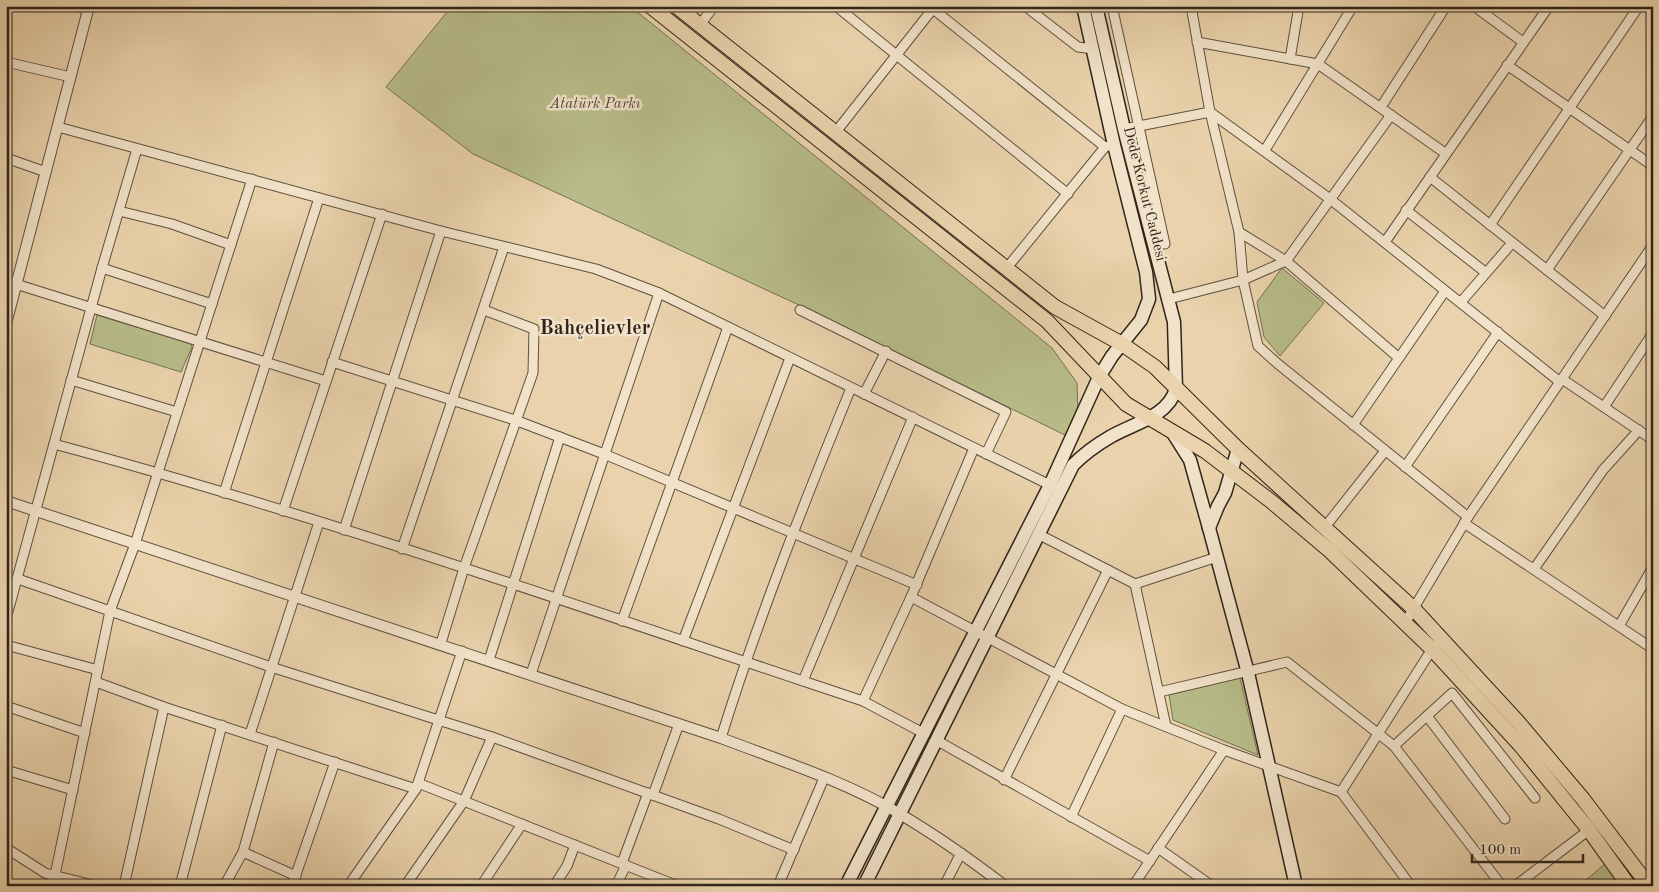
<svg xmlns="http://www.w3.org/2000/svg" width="1659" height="892" font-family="'Old Standard TT',serif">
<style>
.green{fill:#b7bc89;stroke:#737052}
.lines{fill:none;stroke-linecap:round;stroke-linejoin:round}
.minor-casing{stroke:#5e503f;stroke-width:11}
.tertiary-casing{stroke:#5e503f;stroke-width:12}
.secondary-casing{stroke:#2f251b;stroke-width:15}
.primary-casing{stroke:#2f251b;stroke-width:16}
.minor{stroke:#f1e2c9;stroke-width:9}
.tertiary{stroke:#f1e2c9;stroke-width:10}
.secondary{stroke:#f1e2c9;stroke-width:12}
.primary{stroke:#ead3ac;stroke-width:14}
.labels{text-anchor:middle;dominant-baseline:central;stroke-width:5;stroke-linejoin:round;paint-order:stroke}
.park-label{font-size:15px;font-style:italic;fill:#514b36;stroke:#f1e2c9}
.street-label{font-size:15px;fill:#2f251b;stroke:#f1e2c9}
.district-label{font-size:20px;font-weight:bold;fill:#2f251b;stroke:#f1e2c9}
</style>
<rect width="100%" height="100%" fill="#ead3ac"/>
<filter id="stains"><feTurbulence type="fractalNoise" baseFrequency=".004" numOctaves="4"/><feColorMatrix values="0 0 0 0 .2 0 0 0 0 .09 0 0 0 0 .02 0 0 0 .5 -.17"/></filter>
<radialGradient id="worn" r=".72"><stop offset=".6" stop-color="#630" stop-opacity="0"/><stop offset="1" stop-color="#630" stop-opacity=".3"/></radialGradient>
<g class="green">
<path d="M452 6H630L1052 348 1077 383 1078 411 1065 435 801 306 473 154 386 87Z"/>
<path d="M1282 268 1324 303 1280 356 1264 337 1257 302Z"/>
<path d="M97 315 190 343 192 347 181 372 90 344Z"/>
<path d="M1240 678 1258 755 1173 720 1169 695Z"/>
<path d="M1606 863 1622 886H1579Z"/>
</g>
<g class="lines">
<g class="minor-casing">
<g id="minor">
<path d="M76 6 88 10"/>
<path d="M836 6 1068 194"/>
<path d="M1025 6 1078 47 1093 49"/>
<path d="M1112 6 1165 244"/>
<path d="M1191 6 1210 112 1239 232 1243 280 1258 346 1278 364 1468 517"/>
<path d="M1474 6 1523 42"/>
<path d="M933 9 1105 147"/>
<path d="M700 25 714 6"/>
<path d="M1197 42 1318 64 1445 153"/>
<path d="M1290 59 1299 6"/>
<path d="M6 62 71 77"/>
<path d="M1507 65 1653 166"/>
<path d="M1381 107 1446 6"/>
<path d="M58 127 441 231 596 269 659 293 1050 485"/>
<path d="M1124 129 1210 112 1330 199 1560 382"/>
<path d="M835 133 935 6"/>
<path d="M1265 150 1353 6"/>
<path d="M6 158 46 172"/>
<path d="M1430 177 1605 316"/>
<path d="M1406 210 1485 272"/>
<path d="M119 211 172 224 231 245"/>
<path d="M1490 225 1639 6"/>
<path d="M1239 232 1286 261 1399 358"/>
<path d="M1385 242 1549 6"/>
<path d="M102 268 212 304"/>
<path d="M1006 269 1105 147 1109 146"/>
<path d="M1547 270 1653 116"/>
<path d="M6 281 326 381"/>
<path d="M1169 299 1243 280 1286 261 1391 115"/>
<path d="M1461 302 1512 243"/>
<path d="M800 310 1006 412 986 454"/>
<path d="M332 362 515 420 604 454 917 585"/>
<path d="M1562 379 1653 440"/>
<path d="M71 380 177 412"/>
<path d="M864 394 886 351"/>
<path d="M1604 407 1653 333"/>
<path d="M1353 425 1445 291"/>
<path d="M54 444C307 512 555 598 803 681L863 701 925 734"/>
<path d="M1405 467 1498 332"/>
<path d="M224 493 319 198"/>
<path d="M283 511 382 214"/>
<path d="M1464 523 1653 649"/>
<path d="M1325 527 1385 451"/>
<path d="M344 530 441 231"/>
<path d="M1038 534 1135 584 1217 557"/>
<path d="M402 549 504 247"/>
<path d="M1534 569 1603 470 1639 430"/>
<path d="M18 579 271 667 492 737 719 819 794 850"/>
<path d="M1135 584 1166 726"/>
<path d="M911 597 1122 709 1224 750 1341 792 1411 886"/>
<path d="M6 619 102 268 137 149"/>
<path d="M622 621 728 327"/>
<path d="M1405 623 1468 517 1653 245"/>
<path d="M1619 626 1653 567"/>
<path d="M683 641 790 358"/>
<path d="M441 643 464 568 533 373 534 329 484 310"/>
<path d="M6 645 98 670"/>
<path d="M489 660 560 437"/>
<path d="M531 674 659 293"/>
<path d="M803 681 913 417"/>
<path d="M96 682 164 707 416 789"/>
<path d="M1159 692 1287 662 1394 746 1502 886"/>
<path d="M863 701 911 597 974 448"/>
<path d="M6 706 85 733"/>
<path d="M1427 716 1505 819"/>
<path d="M250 734 319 522"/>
<path d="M721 738C758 619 804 503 851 388"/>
<path d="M936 740 1150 861"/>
<path d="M1394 746 1452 693 1535 798"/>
<path d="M6 770 73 790"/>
<path d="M1004 780 1108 570"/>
<path d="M418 783 678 886"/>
<path d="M1341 792 1434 646"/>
<path d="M653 795 679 724"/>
<path d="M1071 817 1122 709"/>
<path d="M6 848 45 873 97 886"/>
<path d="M1158 848 1212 886"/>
<path d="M243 852 296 876"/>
<path d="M622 863 648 793"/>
<path d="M49 886 55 875 110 611 135 544 252 179"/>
<path d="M124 886 164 707"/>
<path d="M180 886 222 725"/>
<path d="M224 886 243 852 274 742"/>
<path d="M292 886 335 762"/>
<path d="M348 886 416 789 462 651"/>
<path d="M405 886 464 801 492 737"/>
<path d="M481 886 522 824"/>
<path d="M554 886 567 866 575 845"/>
<path d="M616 886 626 865"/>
<path d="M778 886 824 778"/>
<path d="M944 886 961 853"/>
<path d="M1133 886 1224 750"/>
<path d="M1515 886 1589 830"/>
</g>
</g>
<g class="tertiary-casing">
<g id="tertiary">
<path d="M6 324 89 6"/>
<path d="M6 501 721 738C781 761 845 781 900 814 937 836 971 860 1005 886"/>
</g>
</g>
<g class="secondary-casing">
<g id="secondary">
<path d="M1173 433 1190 460 1209 528 1248 673 1296 886"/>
<path d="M1209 528 1218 506 1225 493 1238 449"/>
<path d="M846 886 1050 485 1099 377 1112 356 1141 320 1149 299 1146 272 1114 145 1083 6"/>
<path d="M864 886 1073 465C1084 454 1096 445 1110 437 1133 423 1167 418 1176 389L1174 322 1124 129 1096 6"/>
</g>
</g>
<g class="primary-casing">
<g id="primary">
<path d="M650 6 1047 321 1126 404 1205 451 1272 502 1330 551 1432 649 1521 746 1589 830 1629 886"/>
<path d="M676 6 1055 307 1122 344 1155 367 1238 449 1413 608 1518 722 1583 799 1649 886"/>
</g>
</g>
<use href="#minor" class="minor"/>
<use href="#tertiary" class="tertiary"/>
<use href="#secondary" class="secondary"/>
<use href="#primary" class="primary"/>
</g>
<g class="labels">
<g class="park-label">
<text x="595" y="104">Atatürk Parkı</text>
</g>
<g class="street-label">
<text transform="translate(1144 194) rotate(76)">Dede Korkut Caddesi</text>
</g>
<g class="district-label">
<text x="595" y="329">Bahçelievler</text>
</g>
</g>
<rect width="1659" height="892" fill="none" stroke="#ead3ac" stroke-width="25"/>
<rect x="8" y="8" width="1644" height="877" fill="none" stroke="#2f251b" stroke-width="2.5"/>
<rect x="12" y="12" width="1634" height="867" fill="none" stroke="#2f251b"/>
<path d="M1472 854v8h111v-8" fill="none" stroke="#2f251b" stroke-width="2.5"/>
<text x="1479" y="854" font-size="15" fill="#2f251b" stroke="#f1e2c9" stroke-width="4" paint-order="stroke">100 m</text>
<rect width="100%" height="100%" filter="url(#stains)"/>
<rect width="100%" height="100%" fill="url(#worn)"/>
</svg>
